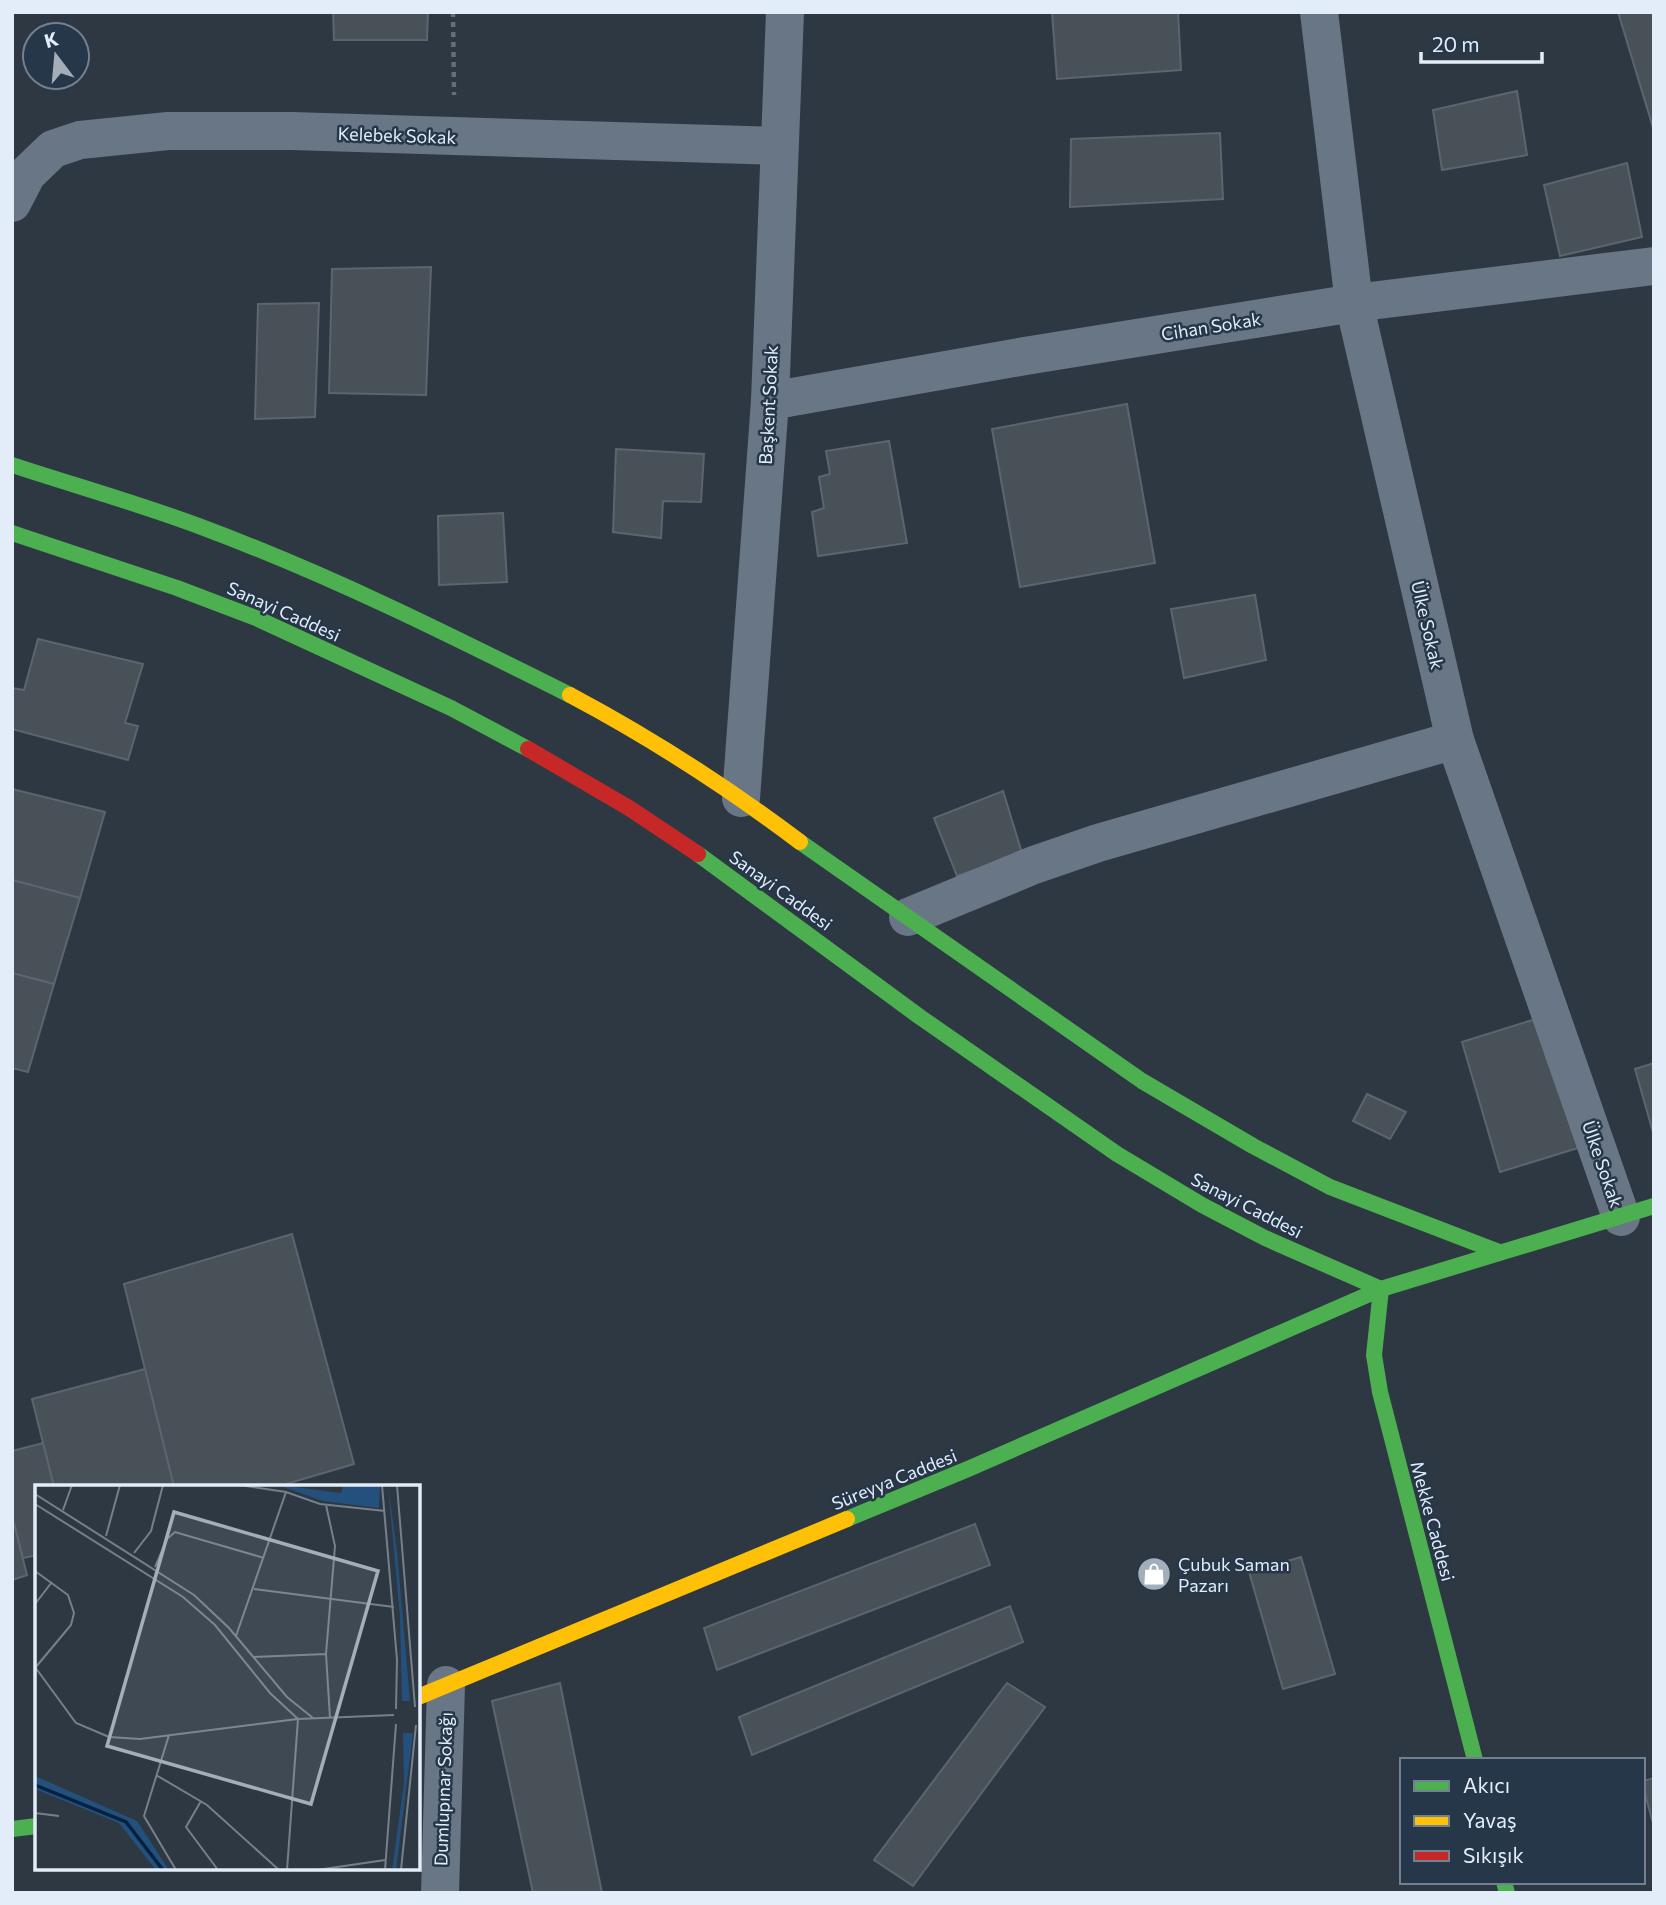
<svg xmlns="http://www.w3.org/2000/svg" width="1666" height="1905" font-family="Commissioner,sans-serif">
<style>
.building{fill:#485058;stroke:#5c656d;stroke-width:2}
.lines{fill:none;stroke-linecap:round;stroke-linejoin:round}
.path{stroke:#646e79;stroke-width:4.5;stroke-dasharray:5 5;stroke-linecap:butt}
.street{stroke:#697685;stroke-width:38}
.fast{stroke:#4caf50;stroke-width:16}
.slow{stroke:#ffc107;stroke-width:16}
.jam{stroke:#c62828;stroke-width:16}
.labels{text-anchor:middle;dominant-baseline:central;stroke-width:5;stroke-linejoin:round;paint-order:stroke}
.street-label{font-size:18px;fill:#e3edf9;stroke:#26374a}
.poi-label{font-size:18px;fill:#e3edf9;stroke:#26374a;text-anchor:start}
.inset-river{fill:none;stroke:#042140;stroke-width:3.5}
.inset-road{fill:none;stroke:#76808b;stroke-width:2}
.view{fill:#a4aeb9;fill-opacity:0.15;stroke:#a4aeb9;stroke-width:3.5}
.inset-edge{fill:none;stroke:#e3edf9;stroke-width:3.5}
</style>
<rect width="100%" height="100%" fill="#2e3842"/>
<g class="building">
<path d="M333 12H428L427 40H334Z"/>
<path d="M1052 12H1178L1181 70 1057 79Z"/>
<path d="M1618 12H1654V131Z"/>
<path d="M1517 91 1527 155 1442 170 1433 110Z"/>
<path d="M1220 133 1223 199 1070 207 1071 139Z"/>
<path d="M1627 163 1642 237 1560 256 1544 185Z"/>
<path d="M431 267 426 395 329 393 332 269Z"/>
<path d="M319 303 315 417 255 419 258 304Z"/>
<path d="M1127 404 1155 563 1020 587 992 429Z"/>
<path d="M889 441 907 543 818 556 812 512 824 508 819 477 830 474 826 451Z"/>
<path d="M616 449 704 454 701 502 663 501 661 538 613 532Z"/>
<path d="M503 513 507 582 439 585 438 516Z"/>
<path d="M1255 595 1266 660 1184 678 1171 609Z"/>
<path d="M38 639 143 664 125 723 138 726 128 760 12 729V688L24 690Z"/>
<path d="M12 789 105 812 80 898 12 880Z"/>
<path d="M1003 791 1022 853 957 876 934 818Z"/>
<path d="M12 880 80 898 54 984 12 973Z"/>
<path d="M12 973 54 984 28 1072 12 1068Z"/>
<path d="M1542 1017 1581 1147 1500 1172 1462 1042Z"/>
<path d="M1654 1063V1136L1635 1069Z"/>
<path d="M1367 1094 1406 1112 1390 1139 1353 1121Z"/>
<path d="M292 1234 354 1464 276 1487H174L124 1284Z"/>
<path d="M145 1369 174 1487H54L32 1399Z"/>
<path d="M43 1443 54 1487H37V1555L23 1558 12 1516V1451Z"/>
<path d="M12 1516 27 1575 12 1580Z"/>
<path d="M975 1524 990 1565 717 1670 704 1628Z"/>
<path d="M1301 1557 1335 1674 1283 1689 1249 1572Z"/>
<path d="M1010 1606 1023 1642 752 1755 739 1717Z"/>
<path d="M560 1683 602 1893H533L492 1701Z"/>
<path d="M1007 1683 1045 1707 913 1886 874 1860Z"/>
<path d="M1654 1778V1827L1643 1786V1781Z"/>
</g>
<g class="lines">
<path class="path" d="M453 12 454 95"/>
<g class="street">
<path d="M1319 12 1354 303 1455 740 1621 1217"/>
<path d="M12 203 27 174 53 149 80 140 168 131H292L779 146"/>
<path d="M770 401 1025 356 1354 303 1654 266"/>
<path d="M741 798 770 401 785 12"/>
<path d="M908 917 1034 865 1098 843 1455 740"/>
<path d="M440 1893 446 1685"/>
</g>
<g class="fast">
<path d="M12 465C76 486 141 504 204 528 330 575 450 635 570 695"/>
<path d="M12 533 177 588 256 618 451 708 528 749"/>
<path d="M800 842 1142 1081 1253 1146 1330 1187 1499 1252"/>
<path d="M698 854 920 1017 1117 1154 1202 1205 1265 1238 1381 1289"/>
<path d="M1381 1289 1374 1355 1380 1392 1475 1760"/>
<path d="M847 1519 968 1469 1381 1289 1654 1206"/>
<path d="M12 1829 37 1826"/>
<path d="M1504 1882 1507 1893"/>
</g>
<g class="slow">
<path d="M570 695C651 738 727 787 800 842"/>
<path d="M418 1697 847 1519"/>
</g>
<path class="jam" d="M528 749 629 808 698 854"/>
</g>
<defs>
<g id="shop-disc" transform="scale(1.75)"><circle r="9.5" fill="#a4aeb9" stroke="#26374a"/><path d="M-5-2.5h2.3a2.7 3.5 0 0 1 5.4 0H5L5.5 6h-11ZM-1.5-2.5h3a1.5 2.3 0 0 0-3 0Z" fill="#fff"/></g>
</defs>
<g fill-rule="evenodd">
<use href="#shop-disc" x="1154" y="1574"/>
</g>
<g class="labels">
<g class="street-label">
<text transform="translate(397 135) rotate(2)">Kelebek Sokak</text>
<text transform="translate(1211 326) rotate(-9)">Cihan Sokak</text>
<text transform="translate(768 405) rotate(-87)">Başkent Sokak</text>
<text transform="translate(284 611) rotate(24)">Sanayi Caddesi</text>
<text transform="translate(1428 625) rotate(77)">Ülke Sokak</text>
<text transform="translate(781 890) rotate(36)">Sanayi Caddesi</text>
<text transform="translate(1603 1164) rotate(71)">Ülke Sokak</text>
<text transform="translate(1247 1205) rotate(27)">Sanayi Caddesi</text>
<text transform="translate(894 1479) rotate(-22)">Süreyya Caddesi</text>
<text transform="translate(1433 1521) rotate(75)">Mekke Caddesi</text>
<text transform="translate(443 1789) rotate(-88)">Dumlupınar Sokağı</text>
</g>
<g class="poi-label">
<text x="1178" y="1564">Çubuk Saman<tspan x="1178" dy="21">Pazarı</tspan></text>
</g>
</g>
<g transform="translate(35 1485)">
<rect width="385" height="385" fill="#2e3842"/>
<path d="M243 0 306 8 308 0H345L344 23 288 16ZM353 0 362 66 375 216H367L365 132ZM368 248H378L361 385H357L369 298ZM0 291 102 336 134 385H121L84 338 0 304Z" fill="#24507d"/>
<path class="inset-river" d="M0 300 91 337 128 385"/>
<path class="inset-road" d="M204 0 251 7 285 19 350 26M347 0 362 175 361 224M362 0 380 222M0 9 159 110 194 143 252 212 278 233M0 19 148 112 180 140 235 208 263 234 359 230M291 20 300 61 291 169 295 233M28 25 37 0M71 51 85 0M99 68 116 46 128 0M120 82 132 54 140 47 229 73M0 86 33 110 39 128 36 140 0 183M219 104 359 122M0 119 17 97M201 151 251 7M218 172 291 169M0 182 41 238 74 252 105 254 263 234 252 385M134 250 109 331 141 385M121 290 172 320 244 385M166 316 151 342 183 385M0 328 24 331M282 385 350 375M350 385 361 239M366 385 381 240"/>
<path class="view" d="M139 27 343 86 276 319 72 261Z"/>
<rect width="385" height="385" class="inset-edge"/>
</g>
<rect width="1666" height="1905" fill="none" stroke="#e3edf9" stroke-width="28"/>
<rect x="1400" y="1758" width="245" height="126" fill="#26374a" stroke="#728090" stroke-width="2"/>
<rect x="1414" y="1781" width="35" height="10" fill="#4caf50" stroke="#728090" stroke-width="2"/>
<text x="1463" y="1793" font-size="21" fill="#e3edf9">Akıcı</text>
<rect x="1414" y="1816" width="35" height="10" fill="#ffc107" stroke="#728090" stroke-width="2"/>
<text x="1463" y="1828" font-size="21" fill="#e3edf9">Yavaş</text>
<rect x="1414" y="1851" width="35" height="10" fill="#c62828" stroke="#728090" stroke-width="2"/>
<text x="1463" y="1863" font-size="21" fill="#e3edf9">Sıkışık</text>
<g transform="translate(56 56) rotate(344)"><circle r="33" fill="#26374a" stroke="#728090" stroke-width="2"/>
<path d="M0-5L12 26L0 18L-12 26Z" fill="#a4aeb9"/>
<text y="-10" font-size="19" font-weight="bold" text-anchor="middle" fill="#e3edf9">K</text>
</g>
<path d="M1421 52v10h121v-10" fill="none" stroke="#e3edf9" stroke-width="3.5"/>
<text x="1432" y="52" font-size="21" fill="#e3edf9" stroke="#26374a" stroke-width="5" paint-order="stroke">20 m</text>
</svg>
